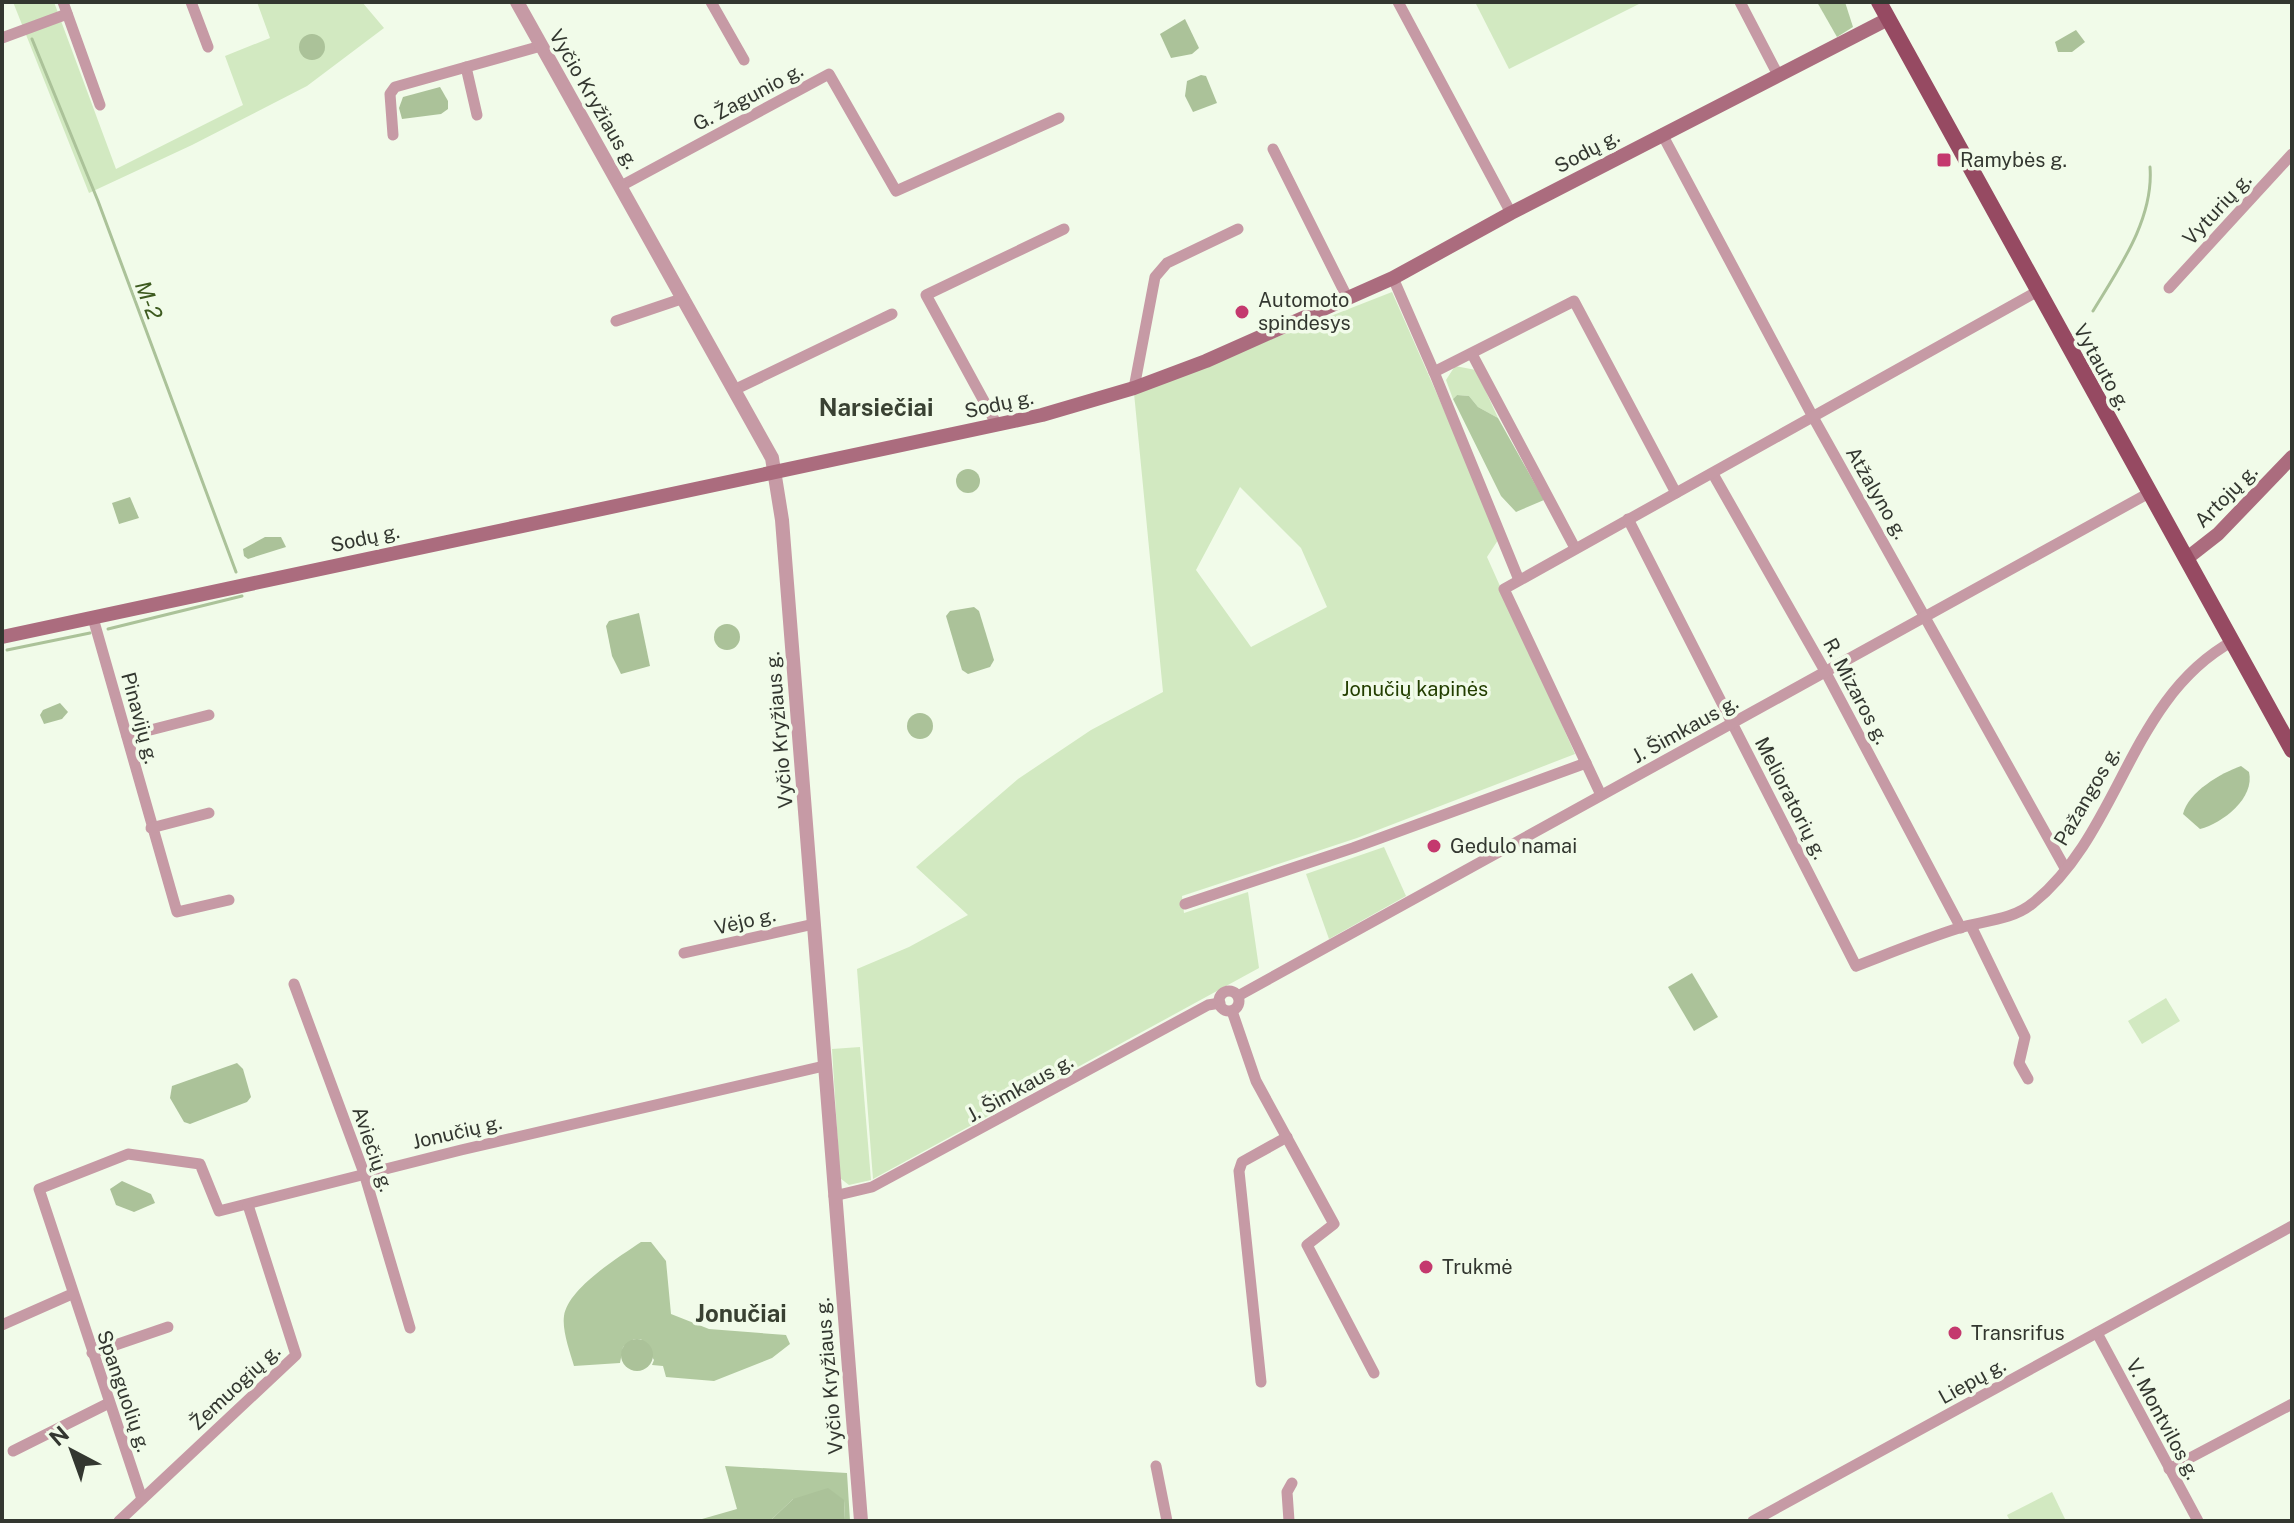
<svg xmlns="http://www.w3.org/2000/svg" width="2294" height="1523" font-family="'Public Sans',sans-serif">
<style>
.green{fill:#d2e9c1;fill-rule:evenodd}
.forest{fill:#b1c99f}
.water{fill:#abc299}
.lines{fill:none;stroke-linecap:round;stroke-linejoin:round}
.stream{stroke:#abc299;stroke-width:3}
.minor{stroke:#c69aa5;stroke-width:11}
.tertiary{stroke:#c69aa5;stroke-width:14}
.secondary{stroke:#ab6c7e;stroke-width:14}
.primary{stroke:#964a62;stroke-width:16}
.poi-dot{fill:#c4396e;stroke:#f1fbe9;stroke-width:3}
.labels{text-anchor:middle;dominant-baseline:central;stroke-width:7;stroke-linejoin:round;paint-order:stroke}
.street-label{font-size:20px;fill:#333730;stroke:#f1fbe9}
.poi-label{font-size:20px;fill:#333730;stroke:#f1fbe9;text-anchor:start}
.park-label{font-size:20px;fill:#233e00;stroke:#f1fbe9}
.water-label{font-size:22px;font-style:italic;fill:#3d5a1f;stroke:#f1fbe9}
.quarter-label{font-size:24px;font-weight:bold;fill:#394132;stroke:#f1fbe9}
</style>
<rect width="100%" height="100%" fill="#f1fbe9"/>
<g class="green">
<path d="M13 2H54L116 169 243 105 225 56 270 38 257 2H362L384 28 307 86 192 145 89 193Z"/>
<path d="M1475 2H1643L1509 69Z"/>
<path d="M1392 292 1500 537 1487 557 1575 754 1357 838 1182 896 1184 913 1248 892 1259 968 873 1179 857 969 909 947 968 915 916 867 1018 779 1091 730 1163 692 1134 393ZM1240 487 1301 548 1327 607 1251 647 1196 570Z"/>
<path d="M1455 366 1476 370 1498 418 1478 407 1469 396 1457 395 1453 399 1446 380Z"/>
<path d="M1384 847 1406 896 1329 939 1306 874Z"/>
<path d="M2166 998 2180 1021 2142 1044 2128 1021Z"/>
<path d="M860 1047 871 1180 849 1185 840 1178 832 1049Z"/>
<path d="M2052 1492 2066 1521H2010L2007 1515Z"/>
</g>
<g class="forest">
<path d="M1817 2H1845L1853 27 1837 37Z"/>
<path d="M1457 395 1469 396 1478 407 1498 418 1544 500 1516 512 1501 496 1453 399Z"/>
<path d="M641 1242H651L666 1261 671 1314 709 1329 786 1335 790 1344 772 1358 714 1381 666 1377 663 1366 652 1365 654 1360 641 1339H634L623 1347 620 1363 574 1366C570 1352 562 1331 564 1316 568 1288 619 1257 641 1242Z"/>
<path d="M725 1466 847 1473 850 1521H845L844 1500 793 1499 770 1521H695L737 1509Z"/>
</g>
<g class="water">
<path d="M1185 19 1199 48 1192 54 1171 58 1160 34Z"/>
<path d="M2076 30 2085 42 2072 52H2058L2055 42Z"/>
<circle cx="312" cy="47" r="13"/>
<path d="M1201 75 1206 76 1217 103 1193 112 1185 96 1187 81Z"/>
<path d="M440 87 448 101V109L441 114 402 119 399 108 403 97Z"/>
<circle cx="968" cy="481" r="12"/>
<path d="M130 497 139 518 119 524 112 503Z"/>
<path d="M265 537H281L286 547 248 559 244 556 243 549Z"/>
<path d="M974 607 979 611 994 660 990 667 968 674 962 670 946 616 950 611Z"/>
<path d="M639 613 650 666 621 674 612 656 606 626 609 621Z"/>
<circle cx="727" cy="637" r="13"/>
<path d="M60 703 68 712 62 719 44 724 40 715 43 710Z"/>
<circle cx="920" cy="726" r="13"/>
<path d="M2241 766 2249 772C2255 798 2223 823 2200 829L2183 814C2188 792 2221 773 2241 766Z"/>
<path d="M1692 973 1718 1017 1694 1031 1668 987Z"/>
<path d="M237 1063 243 1069 251 1097 247 1102 190 1124 184 1122 170 1098 172 1086Z"/>
<path d="M122 1181 151 1194 155 1203 134 1212 116 1205 110 1189Z"/>
<circle cx="637" cy="1355" r="16"/>
<path d="M828 1488 844 1500 845 1521H770L793 1499Z"/>
</g>
<g class="lines">
<g class="stream">
<path d="M32 39 98 201 236 572"/>
<path d="M2093 311C2119 268 2154 219 2150 167"/>
<path d="M108 629 242 596"/>
<path d="M7 650 90 633"/>
</g>
<g class="minor">
<path d="M63 2 100 105"/>
<path d="M191 2 208 47"/>
<path d="M711 2 744 60"/>
<path d="M1398 2 1511 213"/>
<path d="M1740 2 1778 75"/>
<path d="M2 38 67 14"/>
<path d="M466 67 477 115"/>
<path d="M1662 134 1813 417 2065 868"/>
<path d="M393 135 390 94 395 87 541 46"/>
<path d="M1273 149 1348 299"/>
<path d="M621 186 829 74 896 191 1059 118"/>
<path d="M1393 278 1434 372 1574 301 1676 493"/>
<path d="M2169 288 2292 154"/>
<path d="M616 321 684 298"/>
<path d="M1472 354 1575 548"/>
<path d="M1434 372 1519 580"/>
<path d="M1134 388 1155 277 1167 263 1238 229"/>
<path d="M736 389 892 314"/>
<path d="M997 425 926 295 1064 229"/>
<path d="M1713 474 1825 671 1961 928"/>
<path d="M1628 519 1856 966C1890 953 1924 939 1959 928 1983 921 2013 920 2033 903 2121 832 2129 698 2233 641"/>
<path d="M93 618 177 912 229 900"/>
<path d="M127 736 209 715"/>
<path d="M1601 795 1504 589 2038 291"/>
<path d="M151 828 209 813"/>
<path d="M1185 904 1353 848 1586 763"/>
<path d="M1971 926 2025 1037 2019 1063 2028 1079"/>
<path d="M684 953 814 924"/>
<path d="M294 984 364 1173 410 1328"/>
<circle cx="1229" cy="1001" r="10"/>
<path d="M1238 996 2149 493"/>
<path d="M1232 1011 1256 1081 1334 1224 1307 1245 1374 1373"/>
<path d="M834 1196 872 1187 1208 1005 1220 1003"/>
<path d="M2 1325 72 1294"/>
<path d="M2097 1333 2198 1521"/>
<path d="M92 1353 168 1327"/>
<path d="M1261 1382 1239 1171 1242 1162 1287 1137"/>
<path d="M13 1451 109 1403"/>
<path d="M1156 1466 1167 1521"/>
<path d="M2169 1469 2292 1404"/>
<path d="M142 1499 39 1189 128 1154 200 1164 219 1211 461 1150 824 1066"/>
<path d="M119 1521 296 1355 248 1205"/>
<path d="M1289 1521 1287 1492 1292 1483"/>
<path d="M1753 1521 2292 1226"/>
</g>
<path class="tertiary" d="M517 2 772 458 782 520 861 1521"/>
<g class="secondary">
<path d="M2186 559 2218 534 2292 457"/>
<path d="M2 637 1042 415 1134 388 1206 361 1393 278 1511 213 1888 19"/>
</g>
<path class="primary" d="M1879 2 2292 750"/>
</g>
<g class="poi-dot">
<rect x="1936" y="152" width="16" height="16" rx="4"/>
<circle cx="1242" cy="312" r="8"/>
<circle cx="1434" cy="846" r="8"/>
<circle cx="1426" cy="1267" r="8"/>
<circle cx="1955" cy="1333" r="8"/>
</g>
<g class="labels">
<g class="street-label">
<text transform="translate(748 97) rotate(-28)">G. Žagunio g.</text>
<text transform="translate(594 99) rotate(60)">Vyčio Kryžiaus g.</text>
<text transform="translate(1587 151) rotate(-28)">Sodų g.</text>
<text transform="translate(2217 209) rotate(-47)">Vyturių g.</text>
<text transform="translate(2102 367) rotate(61)">Vytauto g.</text>
<text transform="translate(999 404) rotate(-12)">Sodų g.</text>
<text transform="translate(1877 493) rotate(60)">Atžalyno g.</text>
<text transform="translate(2226 496) rotate(-45)">Artojų g.</text>
<text transform="translate(365 538) rotate(-12)">Sodų g.</text>
<text transform="translate(1856 691) rotate(62)">R. Mizaros g.</text>
<text transform="translate(140 718) rotate(75)">Pinavijų g.</text>
<text transform="translate(1685 729) rotate(-29)">J. Šimkaus g.</text>
<text transform="translate(779 730) rotate(-95)">Vyčio Kryžiaus g.</text>
<text transform="translate(2087 796) rotate(-60)">Pažangos g.</text>
<text transform="translate(1791 798) rotate(63)">Melioratorių g.</text>
<text transform="translate(745 921) rotate(-13)">Vėjo g.</text>
<text transform="translate(1020 1088) rotate(-29)">J. Šimkaus g.</text>
<text transform="translate(457 1132) rotate(-13)">Jonučių g.</text>
<text transform="translate(373 1149) rotate(71)">Aviečių g.</text>
<text transform="translate(829 1376) rotate(-95)">Vyčio Kryžiaus g.</text>
<text transform="translate(1972 1381) rotate(-29)">Liepų g.</text>
<text transform="translate(235 1387) rotate(-43)">Žemuogių g.</text>
<text transform="translate(124 1391) rotate(71)">Spanguolių g.</text>
<text transform="translate(2163 1419) rotate(62)">V. Montvilos g.</text>
</g>
<g class="poi-label">
<text x="1960" y="160">Ramybės g.</text>
<text x="1258" y="300">Automoto<tspan x="1258" dy="23">spindesys</tspan></text>
<text x="1450" y="846">Gedulo namai</text>
<text x="1442" y="1267">Trukmė</text>
<text x="1971" y="1333">Transrifus</text>
</g>
<g class="park-label">
<text x="1415" y="689">Jonučių kapinės</text>
</g>
<g class="water-label">
<text transform="translate(149 300) rotate(69)">M-2</text>
</g>
<g class="quarter-label">
<text x="876" y="407">Narsiečiai</text>
<text x="741" y="1313">Jonučiai</text>
</g>
</g>
<rect width="2294" height="1523" fill="none" stroke="#333730" stroke-width="8"/>
<g transform="translate(72 1451) rotate(319)" stroke="#f1fbe9" stroke-width="6" paint-order="stroke">
<path d="M0-6L14 30L0 20L-14 30Z" fill="#333730"/>
<text y="-12" font-size="22" font-weight="bold" text-anchor="middle" fill="#333730">N</text>
</g>
</svg>
